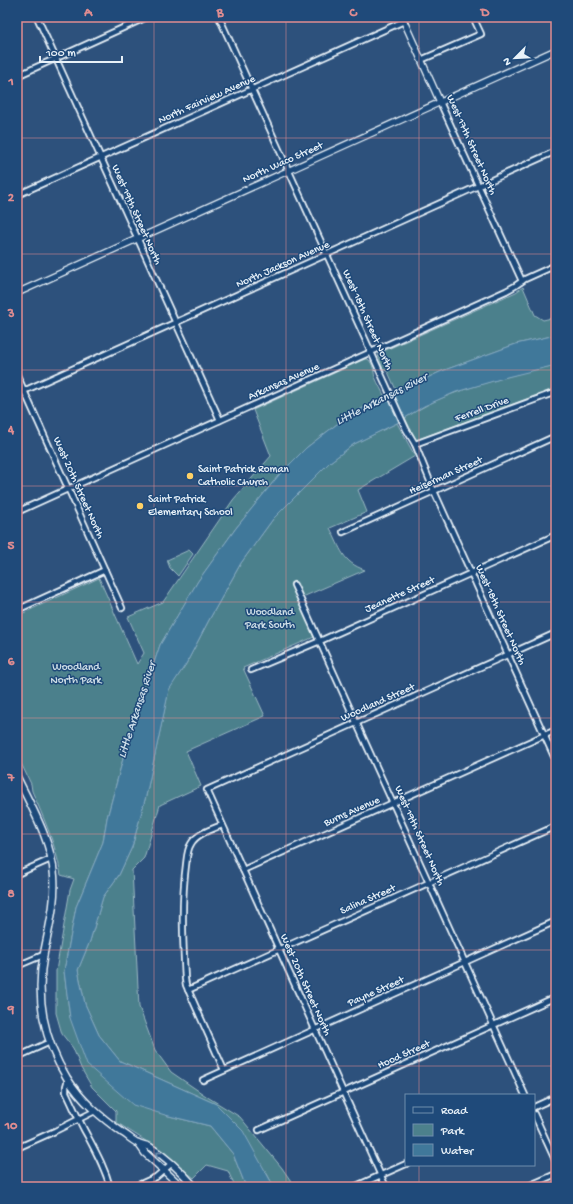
<svg xmlns="http://www.w3.org/2000/svg" width="573" height="1204" font-family="'Gochi Hand',sans-serif">
<style>
.green{fill:#4c808c;stroke:#9ab8c2}
.water{fill:#40789a;stroke:#83a8c0}
.lines{fill:none;stroke-linecap:round;stroke-linejoin:round}
.minor-casing{stroke:#e8f1f8;stroke-width:8}
.tertiary-casing{stroke:#e8f1f8;stroke-width:8}
.secondary-casing{stroke:#e8f1f8;stroke-width:9}
.minor{stroke:#1f4a7a;stroke-width:4.5}
.tertiary{stroke:#1f4a7a;stroke-width:5.5}
.secondary{stroke:#1f4a7a;stroke-width:6}
.oneway{stroke:#6f8dac}
.grid{fill:none;stroke:#df8c90;stroke-width:1;stroke-opacity:0.55}
.poi-dot{fill:#ffd166;stroke:#1f4a7a;stroke-width:1.5}
.labels{text-anchor:middle;dominant-baseline:central;stroke-width:3;stroke-linejoin:round;paint-order:stroke}
.street-label{font-size:11px;fill:#e8f1f8;stroke:#1f4a7a}
.poi-label{font-size:11px;fill:#e8f1f8;stroke:#1f4a7a;text-anchor:start}
.park-label{font-size:11px;fill:#d1e0e8;stroke:#1f4a7a}
.water-label{font-size:12px;font-style:italic;fill:#cfdfea;stroke:#1f4a7a}
.neatline{fill:none;stroke:#df8c90;stroke-width:1.5}
.grid-label{font-size:13px;text-anchor:middle;font-weight:bold;fill:#df8c90}
</style>
<rect width="100%" height="100%" fill="#2d517c"/>
<filter id="ink" filterUnits="userSpaceOnUse"><feTurbulence type="fractalNoise" baseFrequency=".025" numOctaves="2"/><feDisplacementMap in="SourceGraphic" scale="8" xChannelSelector="R" yChannelSelector="G"/><feConvolveMatrix kernelMatrix="1 2 1 2 8 2 1 2 1" color-interpolation-filters="sRGB"/></filter>
<g filter="url(#ink)">
<g class="green">
<path d="M523 287 535 315 543 320 556 317V335L516 344 442 371 397 392 388 372 383 369 378 355 379 353 516 292Z"/>
<path d="M365 359H368C374 365 373 370 375 377 378 384 382 391 385 397L363 408 341 421 306 448 279 475 236 528 198 581 160 645 127 744 107 818 103 842 76 907 64 971 70 1018 165 1115 210 1126 233 1154 246 1187H235L228 1171 207 1165 194 1178 152 1145 116 1122V1111L92 1087 81 1068 73 1048 62 1034 56 1013V971L70 890 74 879 61 875C56 845 44 819 32 791L31 784 17 755V616L99 578 137 664 144 653 128 617 163 602 233 500 271 456 253 410Z"/>
<path d="M556 365V388L416 440 405 418C435 398 461 390 496 380 516 374 536 369 556 365Z"/>
<path d="M397 423 415 456 358 490 367 512 330 528C341 549 342 562 365 570L298 599 314 637 243 668 265 716 186 751 201 786 160 805 144 858 132 870 139 1007 155 1050 171 1072 209 1098 240 1117 282 1168 295 1187H274L266 1172 216 1104 120 1061 99 1035 85 1004 78 970 90 941 103 897 119 875 132 847 146 796 169 689 186 664 209 620 241 563 273 519 330 462 354 444Z"/>
<path d="M189 550 193 554 178 576 170 568 167 560Z"/>
</g>
<path class="water" d="M556 335V365L507 377 456 392 424 406 397 423 354 444 330 462 273 519 241 563 209 620 186 664 169 690 146 796 132 847 119 875 103 897 90 941 78 970 85 1004 99 1035 120 1061 216 1104 243 1131 274 1187H246L233 1154 210 1126 165 1115 133 1105 87 1065 70 1018 64 971 76 907 103 842 107 818 127 744 160 645 198 581 236 528 279 475 306 448 341 421 363 408 442 371 516 344Z"/>
<g class="lines">
<g class="minor-casing">
<g id="minor">
<path d="M37 17 220 420"/>
<path d="M219 17 406 429 415 444 434 491 556 761"/>
<path d="M421 60 481 34 473 17"/>
<path d="M17 76 147 17"/>
<path d="M440 102 522 281"/>
<path d="M17 195 404 21"/>
<path d="M17 375 122 608"/>
<path d="M17 394 556 151"/>
<path d="M415 444 556 392"/>
<path d="M17 512 506 291 515 286 525 279 556 265"/>
<path d="M343 532 556 436"/>
<path d="M294 585 525 1095"/>
<path d="M17 610 105 570"/>
<path d="M251 670 320 641 556 535"/>
<path d="M222 825C212 829 196 834 191 844 187 850 187 858 186 865 181 903 183 941 185 979L186 985 224 1070"/>
<path d="M243 870 556 730"/>
<path d="M17 874 51 859"/>
<path d="M17 966 43 955"/>
<path d="M188 990 556 826"/>
<path d="M17 1057 50 1042"/>
<path d="M68 1079 66 1086V1092C73 1106 79 1121 87 1135 96 1152 105 1168 110 1187"/>
<path d="M203 1080 556 921"/>
<path d="M534 1107 556 1097"/>
<path d="M534 1114 556 1162"/>
<path d="M259 1130 556 997"/>
<path d="M17 1148 55 1131 95 1111"/>
<path d="M134 1187 156 1177 171 1164"/>
<path d="M354 1187 406 1164"/>
<path d="M386 1187 207 790 556 633"/>
<path d="M526 1187 556 1174"/>
</g>
</g>
<g class="tertiary-casing">
<g id="tertiary">
<path d="M402 17 440 102"/>
<path d="M17 293 556 50"/>
</g>
</g>
<g class="secondary-casing">
<g id="secondary">
<path d="M17 777C31 806 52 842 54 876 56 902 49 927 44 953 35 997 44 1041 67 1078 81 1101 102 1118 123 1133 128 1136 133 1141 138 1143 142 1145 146 1145 150 1147 167 1158 182 1172 195 1187"/>
<path d="M138 1143 145 1153 182 1187"/>
</g>
</g>
<use href="#minor" class="minor"/>
<use href="#tertiary" class="tertiary"/>
<use href="#secondary" class="secondary"/>
</g>
<defs><path id="oneway-chevron" d="M-2-3.5L2.5 0L-2 3.5" fill="none" stroke-width="1.6" stroke-linecap="round" stroke-linejoin="round"/></defs>
<use class="oneway" href="#oneway-chevron" transform="translate(158 1154) rotate(-143)"/>
</g>
<path class="grid" d="M154 17V1187M286 17V1187M419 17V1095M17 138H556M17 254H556M17 370H556M17 486H556M17 602H556M17 718H556M17 834H556M17 950H556M17 1066H556M419 1165V1187"/>
<g class="poi-dot">
<circle cx="190" cy="476" r="4"/>
<circle cx="140" cy="506" r="4"/>
</g>
<g class="labels">
<g class="street-label">
<text transform="translate(207 100) rotate(-24)">North Fairview Avenue</text>
<text transform="translate(471 145) rotate(66)">West 17th Street North</text>
<text transform="translate(283 163) rotate(-24)">North Waco Street</text>
<text transform="translate(136 215) rotate(66)">West 19th Street North</text>
<text transform="translate(283 265) rotate(-24)">North Jackson Avenue</text>
<text transform="translate(367 320) rotate(66)">West 18th Street North</text>
<text transform="translate(284 382) rotate(-24)">Arkansas Avenue</text>
<text transform="translate(482 410) rotate(-20)">Ferrell Drive</text>
<text transform="translate(446 476) rotate(-24)">Heiserman Street</text>
<text transform="translate(78 488) rotate(66)">West 20th Street North</text>
<text transform="translate(400 595) rotate(-24)">Jeanette Street</text>
<text transform="translate(500 615) rotate(66)">West 18th Street North</text>
<text transform="translate(378 703) rotate(-24)">Woodland Street</text>
<text transform="translate(352 812) rotate(-24)">Burns Avenue</text>
<text transform="translate(419 836) rotate(66)">West 19th Street North</text>
<text transform="translate(368 900) rotate(-24)">Salina Street</text>
<text transform="translate(305 985) rotate(66)">West 20th Street North</text>
<text transform="translate(376 992) rotate(-24)">Payne Street</text>
<text transform="translate(404 1055) rotate(-24)">Hood Street</text>
</g>
<g class="poi-label">
<text x="198" y="470">Saint Patrick Roman<tspan x="198" dy="13">Catholic Church</tspan></text>
<text x="148" y="500">Saint Patrick<tspan x="148" dy="13">Elementary School</tspan></text>
</g>
<g class="park-label">
<text x="270" y="613">Woodland<tspan x="270" dy="13">Park South</tspan></text>
<text x="76" y="668">Woodland<tspan x="76" dy="13">North Park</tspan></text>
</g>
<g class="water-label">
<text transform="translate(382 400) rotate(-27)">Little Arkansas River</text>
<text transform="translate(138 710) rotate(-72)">Little Arkansas River</text>
</g>
</g>
<rect width="573" height="1204" fill="none" stroke="#1f4a7a" stroke-width="44"/>
<rect x="405" y="1094" width="130" height="72" fill="#1f4a7a" stroke="#6f8dac"/>
<rect x="413" y="1107" width="20" height="6" fill="#1f4a7a" stroke="#6f8dac"/>
<text x="441" y="1114" font-size="12" fill="#e8f1f8">Road</text>
<rect x="413" y="1124" width="20" height="12" fill="#4c808c" stroke="#6f8dac"/>
<text x="441" y="1134" font-size="12" fill="#e8f1f8">Park</text>
<rect x="413" y="1144" width="20" height="12" fill="#40789a" stroke="#6f8dac"/>
<text x="441" y="1154" font-size="12" fill="#e8f1f8">Water</text>
<g transform="translate(515 58) rotate(246)" stroke="#1f4a7a" stroke-width="3" paint-order="stroke">
<path d="M0-3L7 15L0 10L-7 15Z" fill="#e8f1f8"/>
<text y="-6" font-size="11" font-weight="bold" text-anchor="middle" fill="#e8f1f8">N</text>
</g>
<path d="M40 56v6h82v-6" fill="none" stroke="#e8f1f8" stroke-width="2"/>
<text x="46" y="56" font-size="12" fill="#e8f1f8" stroke="#1f4a7a" stroke-width="3" paint-order="stroke">100 m</text>
<rect x="22" y="22" width="529" height="1160" class="neatline"/>
<g class="grid-label">
<text x="88" y="16">A</text>
<text x="220" y="16">B</text>
<text x="353" y="16">C</text>
<text x="485" y="16">D</text>
<text x="11" y="85">1</text>
<text x="11" y="201">2</text>
<text x="11" y="317">3</text>
<text x="11" y="433">4</text>
<text x="11" y="549">5</text>
<text x="11" y="665">6</text>
<text x="11" y="781">7</text>
<text x="11" y="897">8</text>
<text x="11" y="1013">9</text>
<text x="11" y="1129">10</text>
</g>
</svg>
